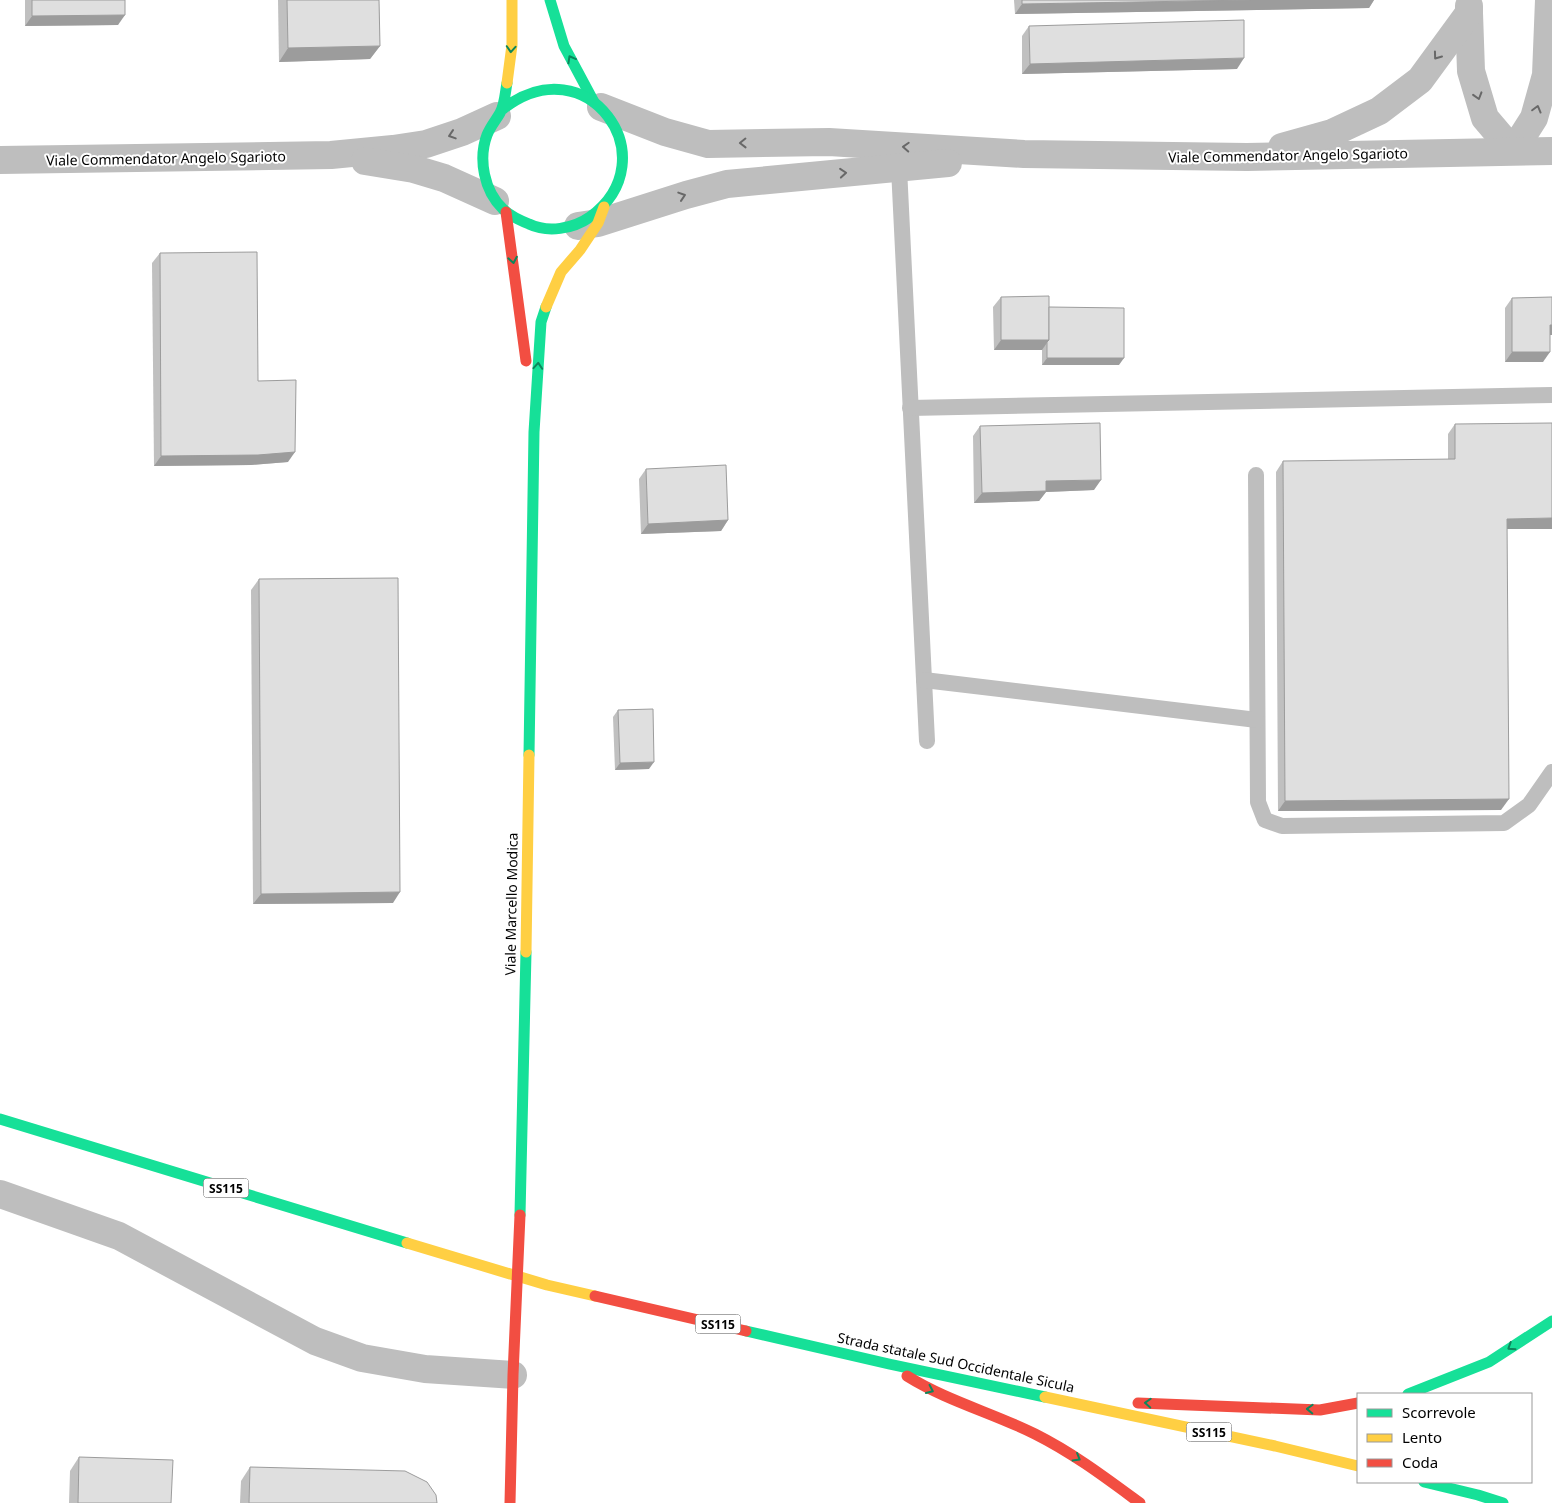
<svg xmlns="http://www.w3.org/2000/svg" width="1552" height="1503" font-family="'Noto Sans',sans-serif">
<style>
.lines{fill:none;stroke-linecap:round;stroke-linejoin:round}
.lane{stroke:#bebebe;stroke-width:16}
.street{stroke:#bebebe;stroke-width:28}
.fast{stroke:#16e098;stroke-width:11}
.slow{stroke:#ffcf43;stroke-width:11}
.jam{stroke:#f24e42;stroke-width:11}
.wall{fill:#c0c0c0}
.shaded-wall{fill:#9c9c9c}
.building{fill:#dfdfdf;stroke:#9c9c9c}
.oneway{stroke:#0d865b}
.oneway2{stroke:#686868}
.labels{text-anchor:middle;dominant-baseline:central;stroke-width:4;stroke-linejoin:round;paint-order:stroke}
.shield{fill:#fff;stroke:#4c4c4c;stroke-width:1}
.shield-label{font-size:12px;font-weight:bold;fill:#000}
.street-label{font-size:14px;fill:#000;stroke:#fff}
</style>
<rect width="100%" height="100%" fill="#fff"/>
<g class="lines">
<g class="lane">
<path d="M899 168 927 741"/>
<path d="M910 408 1552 395"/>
<path d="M1256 475 1258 802 1265 820 1282 826 1504 823 1529 805 1552 772"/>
<path d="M924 680 1257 720"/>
</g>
<g class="street">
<path d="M1469 13 1471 71 1485 118 1513 151 1534 118 1546 75 1549 0"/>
<path d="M601 107 665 132 708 144 829 142 1024 154 1247 157 1552 151"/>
<path d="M1282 147 1332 133 1379 111 1420 80 1469 13V6"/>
<path d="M0 160 331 155 393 149 426 144 462 132 497 116"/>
<path d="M365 161 414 169 444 178 495 201"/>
<path d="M578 226 598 223 686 195 727 184 948 163"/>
<path d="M0 1194 119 1236 315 1341 362 1358 425 1369 513 1375"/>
</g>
<g class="fast">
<path d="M550 0 564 46 594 102"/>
<path d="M503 109C587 43 670 159 590 217 573 229 548 233 529 224 519 220 510 216 503 209 484 191 478 159 487 135 490 127 496 120 500 113 505 104 505 93 507 83"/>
<path d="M529 755 534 432 541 322 546 307"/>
<path d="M0 1119 407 1243"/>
<path d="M520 1215 526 952"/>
<path d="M746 1331 889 1364 1045 1397"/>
<path d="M1408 1394 1489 1362 1552 1321"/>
<path d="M1424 1482 1478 1495 1503 1503"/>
</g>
<g class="slow">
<path d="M507 83 512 45V0"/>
<path d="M546 307 561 272 580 250 598 223 604 207"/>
<path d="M526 952 529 755"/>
<path d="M407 1243 547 1285 595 1296"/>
<path d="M1045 1397 1275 1446 1358 1466"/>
</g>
<g class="jam">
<path d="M506 212 526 361"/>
<path d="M595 1296 746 1331"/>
<path d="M907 1376C947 1401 993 1413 1035 1434 1073 1453 1106 1478 1140 1503"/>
<path d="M1138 1403 1320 1410 1358 1403"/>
<path d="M510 1503 513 1375 520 1215"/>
</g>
</g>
<g class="wall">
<path d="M25 0H125L118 25 25 26Z"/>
<path d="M278 0H379L380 46 370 59 279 62Z"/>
<path d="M1014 0H1374L1369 8 1015 14Z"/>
<path d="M1029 26 1237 69 1022 74V36Z"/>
<path d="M160 253 258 381 288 462 251 465 154 466 152 263Z"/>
<path d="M1001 297 1049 307 1119 365H1042V349L994 350 993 307Z"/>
<path d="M1552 297V335H1550L1543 362H1505V308L1512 298Z"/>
<path d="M1455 424 1507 529 1501 810 1278 811 1276 472 1283 461 1448 460V434Z"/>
<path d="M980 426 1094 490 1046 492 1039 501 974 503 973 436Z"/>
<path d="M646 469 728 520 721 531 641 534 639 479Z"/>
<path d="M259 579 393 903 253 904 251 590Z"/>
<path d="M618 710 649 769 615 770 613 717Z"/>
<path d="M79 1457 171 1503H69L70 1471Z"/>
<path d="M250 1467 437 1503H240L241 1481Z"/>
</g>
<g class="shaded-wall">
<path d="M1251 0H1374L1369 8 1015 14 1022 4Z"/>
<path d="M125 15 118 25 25 26 32 16Z"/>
<path d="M380 46 370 59 279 62 288 48Z"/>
<path d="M1244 58 1237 69 1022 74 1030 64Z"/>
<path d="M1550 325H1552V335H1542Z"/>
<path d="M1001 340H1049L1042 350H994Z"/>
<path d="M1512 352H1550L1543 362H1505Z"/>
<path d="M1047 358H1124L1119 365H1042Z"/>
<path d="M295 452 288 462 251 465 154 466 161 456Z"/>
<path d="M1101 480 1094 490 1046 492 1039 501 974 503 982 493 1046 481Z"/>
<path d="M1552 518V529H1500L1507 519Z"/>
<path d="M728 520 721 531 641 534 648 524Z"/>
<path d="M654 762 649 769 615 770 620 763Z"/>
<path d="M1509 799 1501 810 1278 811 1285 801Z"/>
<path d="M400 892 393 903 253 904 261 894Z"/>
</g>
<g class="building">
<path d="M32 0H125V15L32 16Z"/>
<path d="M287 0H379L380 46 288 48Z"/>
<path d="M1022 0H1251L1022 4Z"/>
<path d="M1244 20V58L1030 64 1029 26Z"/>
<path d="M257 252 258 381 296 380 295 452 258 455 161 456 160 253Z"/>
<path d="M1049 296V340H1001V297Z"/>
<path d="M1552 297V325H1550V352H1512V298Z"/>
<path d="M1049 307 1124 308V358H1047V342L1049 340Z"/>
<path d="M1100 423 1101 480 1046 481V491L982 493 980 426Z"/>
<path d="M1552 423V518L1507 519 1509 799 1285 801 1283 461 1455 459V424Z"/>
<path d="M726 465 728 520 648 524 646 469Z"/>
<path d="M398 578 400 892 261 894 259 579Z"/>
<path d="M653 709 654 762 620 763 618 710Z"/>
<path d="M79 1457 173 1460 171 1503H78Z"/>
<path d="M250 1467 405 1471 427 1482 436 1495 437 1503H249Z"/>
</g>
<defs><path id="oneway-chevron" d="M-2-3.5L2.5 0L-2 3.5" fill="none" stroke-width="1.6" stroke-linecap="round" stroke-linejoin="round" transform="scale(1.25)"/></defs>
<g class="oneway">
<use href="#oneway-chevron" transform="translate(511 49) rotate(94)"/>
<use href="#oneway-chevron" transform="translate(571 59) rotate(-119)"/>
<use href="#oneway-chevron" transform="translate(513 260) rotate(80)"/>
<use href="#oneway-chevron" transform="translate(538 366) rotate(-86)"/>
<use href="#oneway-chevron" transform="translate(1511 1347) rotate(147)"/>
<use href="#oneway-chevron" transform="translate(930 1390) rotate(25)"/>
<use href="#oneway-chevron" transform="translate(1148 1403) rotate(-177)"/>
<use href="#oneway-chevron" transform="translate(1310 1409) rotate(-178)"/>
<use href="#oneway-chevron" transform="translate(1077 1458) rotate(30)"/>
</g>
<g class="oneway2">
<use href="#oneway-chevron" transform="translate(1437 56) rotate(126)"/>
<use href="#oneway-chevron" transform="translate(1478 96) rotate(73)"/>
<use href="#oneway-chevron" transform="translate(1537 109) rotate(-75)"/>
<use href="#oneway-chevron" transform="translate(452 135) rotate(162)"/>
<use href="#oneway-chevron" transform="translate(743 143) rotate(179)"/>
<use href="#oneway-chevron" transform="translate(906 147) rotate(-177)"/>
<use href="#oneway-chevron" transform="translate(843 173) rotate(-5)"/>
<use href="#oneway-chevron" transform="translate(682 196) rotate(-18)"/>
</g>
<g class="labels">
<g class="shield">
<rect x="203.5" y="1178.5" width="45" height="19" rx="4"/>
<rect x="695.5" y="1314.5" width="45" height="19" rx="4"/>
<rect x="1186.5" y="1422.5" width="45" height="19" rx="4"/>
</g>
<g class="shield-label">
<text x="226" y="1188">SS115</text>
<text x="718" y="1324">SS115</text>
<text x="1209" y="1432">SS115</text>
</g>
<g class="street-label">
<text transform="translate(1288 155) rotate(-1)">Viale Commendator Angelo Sgarioto</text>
<text transform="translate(166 158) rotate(-1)">Viale Commendator Angelo Sgarioto</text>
<text transform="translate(511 904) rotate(-89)">Viale Marcello Modica</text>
<text transform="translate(956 1362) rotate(12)">Strada statale Sud Occidentale Sicula</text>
</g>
</g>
<rect x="1357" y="1393" width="175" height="90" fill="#ffffff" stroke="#999999"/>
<rect x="1367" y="1409" width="25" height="8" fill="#16e098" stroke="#999999"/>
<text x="1402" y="1418" font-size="15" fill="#000000">Scorrevole</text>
<rect x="1367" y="1434" width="25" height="8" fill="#ffcf43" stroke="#999999"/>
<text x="1402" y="1443" font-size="15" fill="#000000">Lento</text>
<rect x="1367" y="1459" width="25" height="8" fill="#f24e42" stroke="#999999"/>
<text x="1402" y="1468" font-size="15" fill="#000000">Coda</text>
</svg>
